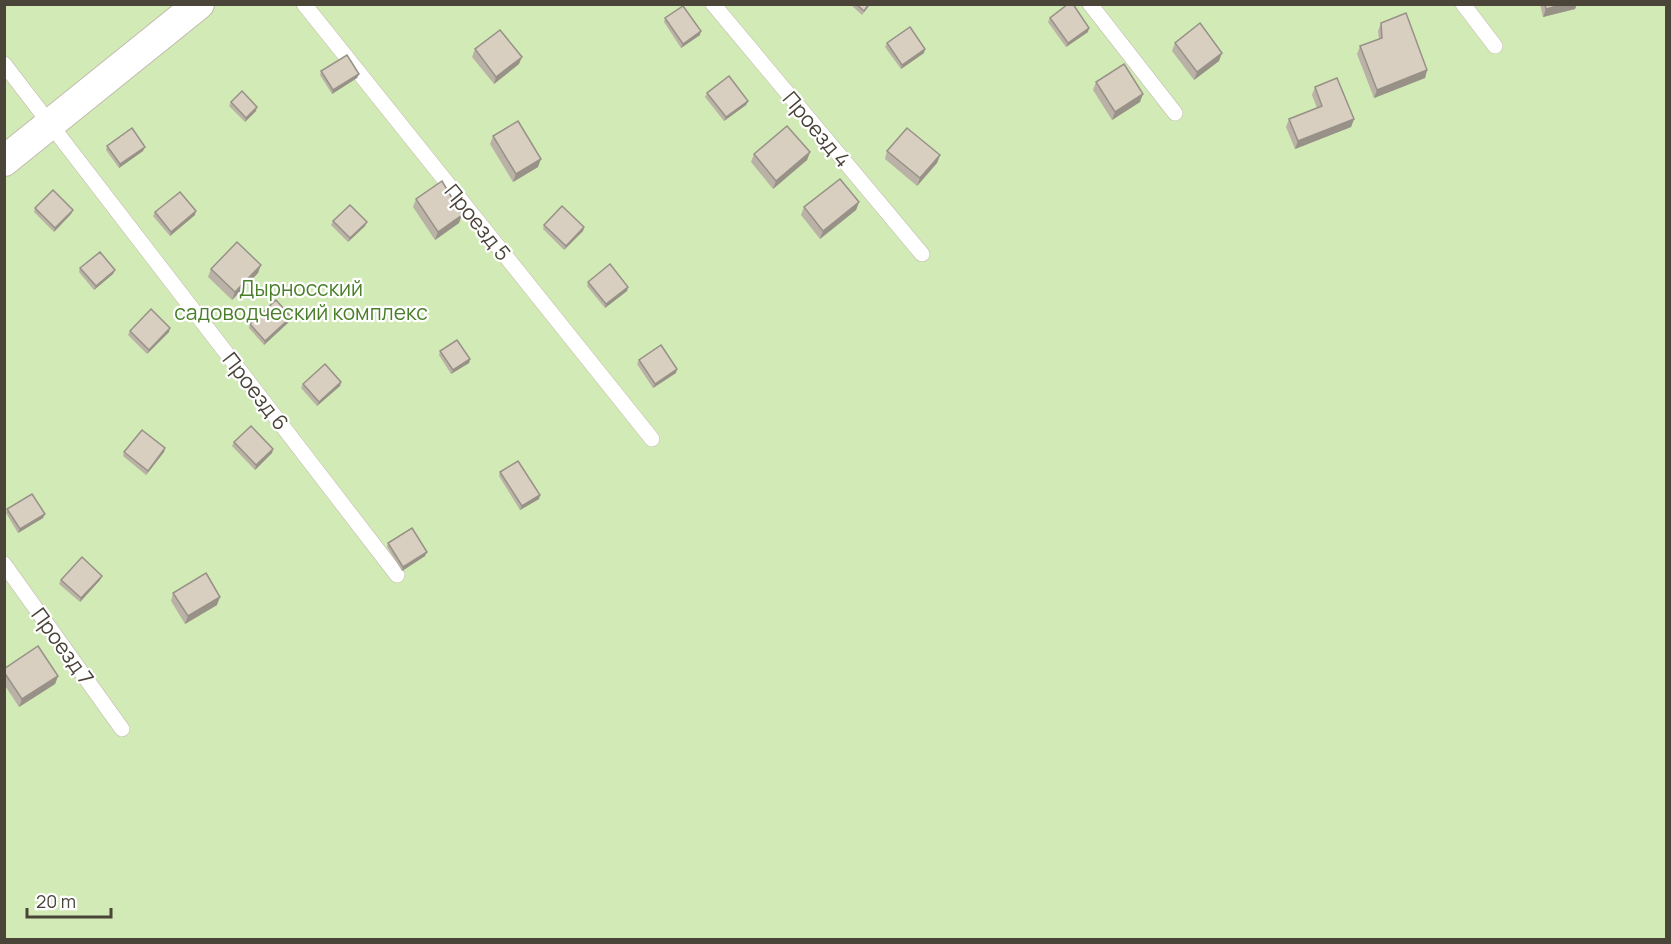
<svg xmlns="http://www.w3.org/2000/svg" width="1671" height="944" font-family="Manrope,sans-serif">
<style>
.green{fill:#d2eab5}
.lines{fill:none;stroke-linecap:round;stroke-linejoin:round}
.lane-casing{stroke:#c2bbae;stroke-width:16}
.street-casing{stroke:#c2bbae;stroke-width:32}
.lane{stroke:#fff;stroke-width:15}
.street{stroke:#fff;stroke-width:30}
.wall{fill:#bab2a6}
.shaded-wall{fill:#979187}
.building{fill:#d8cfc1;stroke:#979187;stroke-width:1.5}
.labels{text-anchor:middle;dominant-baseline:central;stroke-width:4.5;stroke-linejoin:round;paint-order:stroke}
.street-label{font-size:21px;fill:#4b4439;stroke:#fff}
.park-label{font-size:21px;fill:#4a7f2a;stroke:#fff}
</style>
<rect width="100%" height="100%" fill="#f6f3ec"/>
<path class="green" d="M5 5H1666V939L5 940Z"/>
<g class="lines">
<g class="lane-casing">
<g id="lane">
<path d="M304 4 652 439"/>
<path d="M713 4 922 254"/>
<path d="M1090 4 1175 113"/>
<path d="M1463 4 1495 46"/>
<path d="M4 64 397 575"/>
<path d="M4 564 122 729"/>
</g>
</g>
<g class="street-casing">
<path id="street" d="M4 161 199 4"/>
</g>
<use href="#lane" class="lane"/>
<use href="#street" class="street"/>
</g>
<g class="wall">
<path d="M850 4H871L862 15Z"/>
<path d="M1540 4H1577L1575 9 1543 17Z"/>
<path d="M665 18 700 35 681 48 664 22Z"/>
<path d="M1050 18 1088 32 1066 47 1048 22Z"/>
<path d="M1381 23 1427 70 1425 78 1374 98 1357 54 1360 46 1379 39 1378 31Z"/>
<path d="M887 43 924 53 901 69 885 47Z"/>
<path d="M1175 43 1219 61 1194 80 1172 51Z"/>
<path d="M475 49 519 64 494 84 472 57Z"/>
<path d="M321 71 359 74 357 78 332 94 320 75Z"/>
<path d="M1096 82 1140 102 1112 120 1093 90Z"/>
<path d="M1315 87 1354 119 1351 127 1295 149 1286 127 1289 119 1317 108 1312 95Z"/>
<path d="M707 93 748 101 746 105 724 121 705 97Z"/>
<path d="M231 102 256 111 245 122 229 106Z"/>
<path d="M493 136 538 167 513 182 490 144Z"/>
<path d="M107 146 143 151 119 168 106 150Z"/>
<path d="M887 151 940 155 937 163 917 186 885 159Z"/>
<path d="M810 152 807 160 773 189 751 162 754 154Z"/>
<path d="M416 199 459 223 435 240 413 207Z"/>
<path d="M859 202 856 210 820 239 801 215 804 207Z"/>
<path d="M35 208 73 210 71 214 54 232 34 212Z"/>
<path d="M155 212 195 215 170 236 153 216Z"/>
<path d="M333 221 365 226 348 242 331 225Z"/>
<path d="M544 225 584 227 583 231 564 250 543 229Z"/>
<path d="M80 268 115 270 113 274 94 290 79 272Z"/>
<path d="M211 269 258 273 232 300 208 277Z"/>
<path d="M588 282 628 287 627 291 605 308 587 286Z"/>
<path d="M290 321 264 345 249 328 250 324Z"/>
<path d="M130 331 169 332 147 354 128 335Z"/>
<path d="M440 351 470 359 469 363 451 374 439 355Z"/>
<path d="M639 360 676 373 653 388 637 364Z"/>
<path d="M341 382 340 386 317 406 301 388 303 384Z"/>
<path d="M234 442 273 449 272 453 255 470 232 446Z"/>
<path d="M165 448 164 452 146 475 123 456 124 452Z"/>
<path d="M500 472 540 495 539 499 520 510 499 476Z"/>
<path d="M7 509 43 518 18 533 6 513Z"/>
<path d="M388 543 425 556 402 571 387 547Z"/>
<path d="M61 580H100L80 602 59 584Z"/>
<path d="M173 593 217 605 185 624 171 601Z"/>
<path d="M4 669 58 676 55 684 19 707 4 684Z"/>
</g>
<g class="shaded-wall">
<path d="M1564 4H1577L1575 9 1543 17 1546 9Z"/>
<path d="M1089 28 1088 32 1066 47 1068 43Z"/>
<path d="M701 31 700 35 681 48 683 44Z"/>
<path d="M925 49 924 53 901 69 902 65Z"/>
<path d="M1222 53 1219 61 1194 80 1197 72Z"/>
<path d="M522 57 519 64 494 84 496 77Z"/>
<path d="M1427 70 1425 78 1374 98 1377 90Z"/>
<path d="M359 74 357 78 332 94 333 90Z"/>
<path d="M1143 94 1140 102 1112 120 1115 112Z"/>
<path d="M748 101 746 105 724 121 726 117Z"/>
<path d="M257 107 256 111 245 122 246 118Z"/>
<path d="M1354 119 1351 127 1295 149 1298 141Z"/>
<path d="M145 147 143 151 119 168 120 164Z"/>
<path d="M810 152 807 160 773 189 776 181Z"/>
<path d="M940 155 937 163 917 186 920 178Z"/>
<path d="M541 159 538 167 513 182 516 174Z"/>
<path d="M859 202 856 210 820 239 823 231Z"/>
<path d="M73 210 71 214 54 232 55 228Z"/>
<path d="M196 211 195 215 170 236 171 232Z"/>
<path d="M462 215 459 223 435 240 438 232Z"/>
<path d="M367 222 365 226 348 242 350 238Z"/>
<path d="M584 227 583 231 564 250 566 246Z"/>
<path d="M261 265 258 273 232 300 235 292Z"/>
<path d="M115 270 113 274 94 290 96 286Z"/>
<path d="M628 287 627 291 605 308 606 304Z"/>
<path d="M291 317 290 321 264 345 265 341Z"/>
<path d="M170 328 169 332 147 354 149 350Z"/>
<path d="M470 359 469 363 451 374 453 370Z"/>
<path d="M677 369 676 373 653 388 655 384Z"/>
<path d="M341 382 340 386 317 406 319 402Z"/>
<path d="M165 448 164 452 146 475 148 471Z"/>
<path d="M273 449 272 453 255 470 256 465Z"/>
<path d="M540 495 539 499 520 510 522 506Z"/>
<path d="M45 514 43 518 18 533 20 529Z"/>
<path d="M427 552 425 556 402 571 403 567Z"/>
<path d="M102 576 100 580 80 602 81 598Z"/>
<path d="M220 597 217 605 185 624 188 616Z"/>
<path d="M58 676 55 684 19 707 22 699Z"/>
</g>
<g class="building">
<path d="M856 4H869L864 11Z"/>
<path d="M1068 4H1073L1089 28 1068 43 1050 18Z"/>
<path d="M1545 4H1564L1546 9Z"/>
<path d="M683 6 701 31 683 44 665 18Z"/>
<path d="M1406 13 1427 70 1377 90 1360 46 1382 38 1381 23Z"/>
<path d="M1200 23 1222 53 1197 72 1175 43Z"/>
<path d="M910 27 925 49 902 65 887 43Z"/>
<path d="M500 30 522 57 496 77 475 49Z"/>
<path d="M347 55 359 74 333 90 321 71Z"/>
<path d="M1124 64 1143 94 1115 112 1096 82Z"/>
<path d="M729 76 748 101 726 117 707 93Z"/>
<path d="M1337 78 1354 119 1298 141 1289 119 1322 106 1315 87Z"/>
<path d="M242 91 257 107 246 118 231 102Z"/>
<path d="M518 121 541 159 516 174 493 136Z"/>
<path d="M787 126 810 152 776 181 754 154Z"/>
<path d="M132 128 145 147 120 164 107 146Z"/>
<path d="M907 128 940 155 920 178 887 151Z"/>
<path d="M840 179 859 202 823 231 804 207Z"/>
<path d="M442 181 462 215 438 232 416 199Z"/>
<path d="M53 190 73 210 55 228 35 208Z"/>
<path d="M180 192 196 211 171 232 155 212Z"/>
<path d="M350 205 367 222 350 238 333 221Z"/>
<path d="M562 206 584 227 566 246 544 225Z"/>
<path d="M237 242 261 265 235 292 211 269Z"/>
<path d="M100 252 115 270 96 286 80 268Z"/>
<path d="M610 264 628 287 606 304 588 282Z"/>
<path d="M276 300 291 317 265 341 250 324Z"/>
<path d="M151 309 170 328 149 350 130 331Z"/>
<path d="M457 340 470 359 453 370 440 351Z"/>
<path d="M661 345 677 369 655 384 639 360Z"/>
<path d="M325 364 341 382 319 402 303 384Z"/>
<path d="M251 426 273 449 256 465 234 442Z"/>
<path d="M142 430 165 448 148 471 124 452Z"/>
<path d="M518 461 540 495 522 506 500 472Z"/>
<path d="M32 494 45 514 20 529 7 509Z"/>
<path d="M412 528 427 552 403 567 388 543Z"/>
<path d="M82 557 102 576 81 598 61 580Z"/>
<path d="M206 573 220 597 188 616 173 593Z"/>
<path d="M38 646 58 676 22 699 4 672V669Z"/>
</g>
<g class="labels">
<g class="street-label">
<text transform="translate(817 129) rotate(50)">Проезд 4</text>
<text transform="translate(478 222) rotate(51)">Проезд 5</text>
<text transform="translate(256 391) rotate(52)">Проезд 6</text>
<text transform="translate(63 646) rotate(54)">Проезд 7</text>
</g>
<g class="park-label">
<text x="301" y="288">Дырносский<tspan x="301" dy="24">садоводческий комплекс</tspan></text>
</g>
</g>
<rect width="1671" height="944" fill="none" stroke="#4b4439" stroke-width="12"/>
<path d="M27 908v9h84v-9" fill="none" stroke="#4b4439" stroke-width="3"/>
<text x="36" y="908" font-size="18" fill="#4b4439" stroke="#ffffff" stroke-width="4.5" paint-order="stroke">20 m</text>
</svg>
